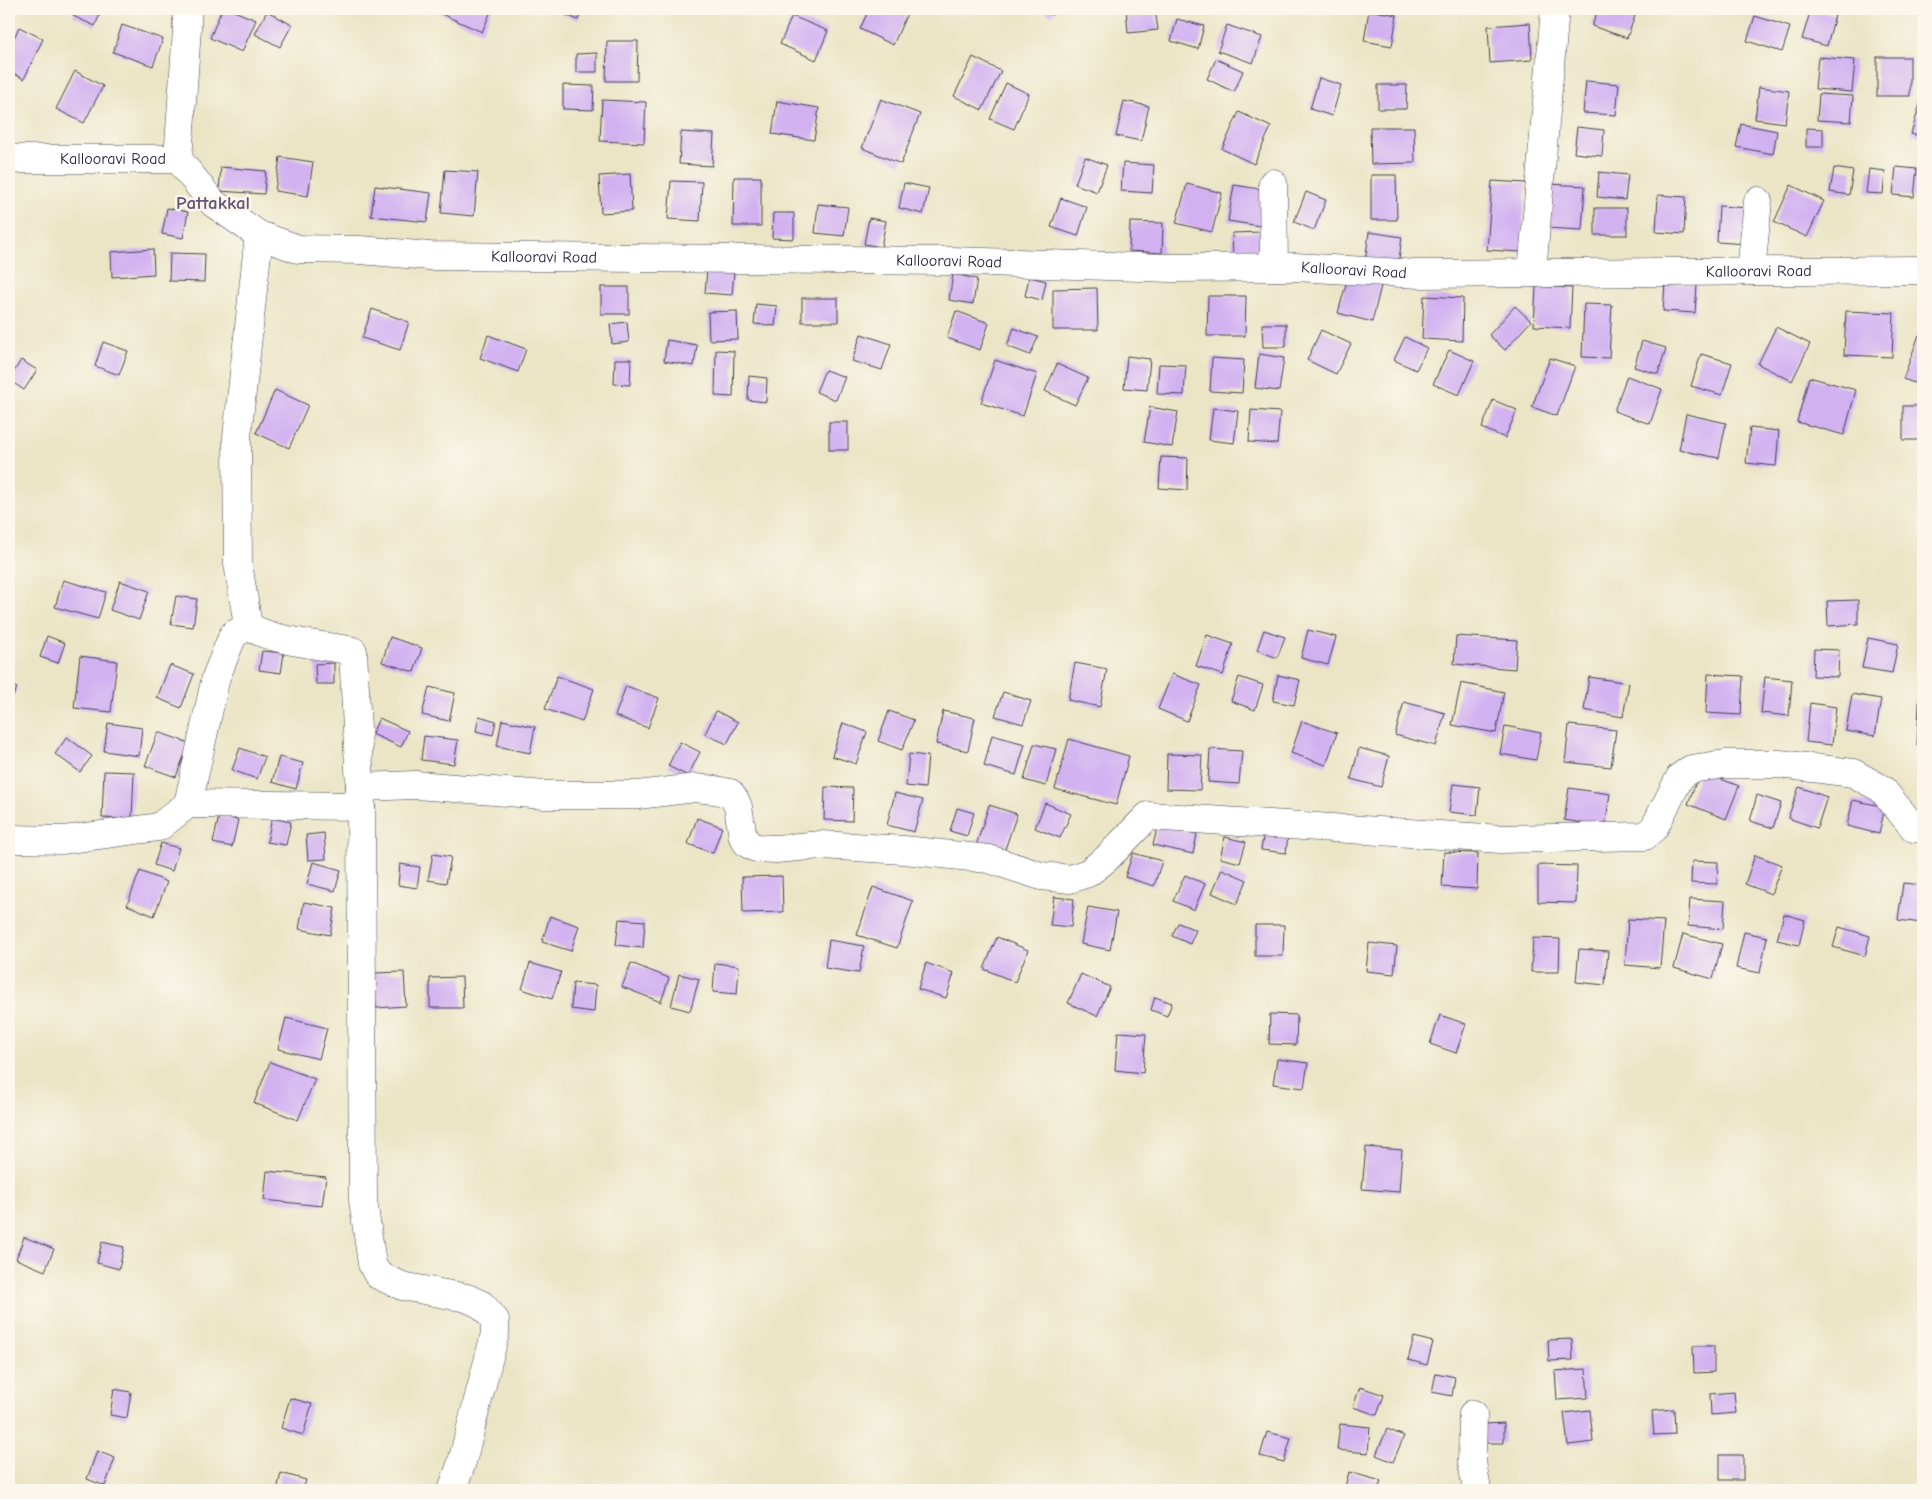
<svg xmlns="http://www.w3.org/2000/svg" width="1932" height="1499" font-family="'Comic Neue',sans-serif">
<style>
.building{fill:#d2b1f1}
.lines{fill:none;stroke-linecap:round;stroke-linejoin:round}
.minor-casing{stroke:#403f50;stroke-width:29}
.major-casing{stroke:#403f50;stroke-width:29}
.minor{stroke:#fff;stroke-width:28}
.major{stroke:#fff;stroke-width:28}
.labels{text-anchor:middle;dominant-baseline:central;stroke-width:5;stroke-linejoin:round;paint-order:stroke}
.street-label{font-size:16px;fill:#22223b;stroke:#fbf7ec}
.quarter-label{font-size:19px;font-weight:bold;fill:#60547b;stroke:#fbf7ec}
</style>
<rect width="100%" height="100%" fill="#fbf7ec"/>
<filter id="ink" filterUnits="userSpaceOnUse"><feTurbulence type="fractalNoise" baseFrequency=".02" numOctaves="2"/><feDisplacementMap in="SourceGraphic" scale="10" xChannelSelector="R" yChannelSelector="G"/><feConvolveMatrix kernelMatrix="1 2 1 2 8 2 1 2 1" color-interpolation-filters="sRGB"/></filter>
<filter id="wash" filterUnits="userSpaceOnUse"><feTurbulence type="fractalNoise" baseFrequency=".0096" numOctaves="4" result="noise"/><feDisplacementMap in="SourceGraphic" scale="20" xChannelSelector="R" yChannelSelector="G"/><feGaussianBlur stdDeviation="1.12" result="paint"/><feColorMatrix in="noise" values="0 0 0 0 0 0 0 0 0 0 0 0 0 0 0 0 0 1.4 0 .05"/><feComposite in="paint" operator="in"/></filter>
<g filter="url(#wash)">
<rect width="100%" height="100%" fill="#ebe5c6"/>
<g id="blocks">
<g class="building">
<path d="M77 9H102L95 26 73 16Z"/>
<path d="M222 9H229L256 20 242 52 210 38Z"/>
<path d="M438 9H492L482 32 437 12Z"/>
<path d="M552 9H582L578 20Z"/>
<path d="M869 9H909L893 45 860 29Z"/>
<path d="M1039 9H1055L1052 15Z"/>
<path d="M1126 9H1155L1158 30 1128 33Z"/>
<path d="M1598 9H1623L1636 13 1627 38 1592 26Z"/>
<path d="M1811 9 1835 15 1827 46 1802 39Z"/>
<path d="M1369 10 1397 15 1392 46 1364 41Z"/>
<path d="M267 11 292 25 280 47 255 34Z"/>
<path d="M792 16 828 31 816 60 780 44Z"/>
<path d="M1755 16 1790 27 1782 52 1747 41Z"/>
<path d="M1177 19 1204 26 1198 49 1171 41Z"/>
<path d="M1530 23 1532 60 1490 63 1488 26Z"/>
<path d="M122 25 163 39 153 66 113 52Z"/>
<path d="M1227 25 1262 37 1253 63 1218 51Z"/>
<path d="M19 27 43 39 24 79 9 71V49Z"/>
<path d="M607 41H638L637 81H606Z"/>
<path d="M597 53V72H576V54Z"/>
<path d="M973 57 1001 71 982 110 954 96Z"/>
<path d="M1818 57 1855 60 1852 92 1815 89Z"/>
<rect x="1877" y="57" width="33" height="39"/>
<path d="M1216 59 1243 71 1234 92 1207 79Z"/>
<path d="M75 71 103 86 84 123 56 109Z"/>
<path d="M1319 78 1341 85 1332 116 1310 109Z"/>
<path d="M1586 81 1619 84 1616 115 1583 113Z"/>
<path d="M1006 83 1029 94 1014 129 990 119Z"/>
<path d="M563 85 594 86 593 110 563 109Z"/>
<path d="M1378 85H1407L1406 109H1378Z"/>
<path d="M1759 87 1789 91 1785 123 1755 119Z"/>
<path d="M1819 94 1853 96 1851 122 1817 120Z"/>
<path d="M1923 94V137L1911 134Z"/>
<path d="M881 99 920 114 901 164 862 148Z"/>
<path d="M602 100 646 102 644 143 600 141Z"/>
<path d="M777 101 819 108 814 140 772 134Z"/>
<path d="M1124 101 1149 106 1141 141 1116 136Z"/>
<path d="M1239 112 1271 127 1254 164 1222 149Z"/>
<path d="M1741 124 1777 131 1773 154 1736 147Z"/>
<path d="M1370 127H1414L1415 163 1371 164Z"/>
<path d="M1577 127 1604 130 1602 156 1574 153Z"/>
<path d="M1806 128 1823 129V147H1806Z"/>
<path d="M681 132 714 134 712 166 679 164Z"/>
<path d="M280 157 313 162 308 196 275 191Z"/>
<path d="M1085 157 1107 165 1097 192 1075 184Z"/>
<path d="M1123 163 1154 165 1152 193 1121 191Z"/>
<path d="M221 167 266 171 264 194 219 191Z"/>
<path d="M1896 167 1917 169 1914 197 1893 195Z"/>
<path d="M1834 168 1853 171 1849 195 1830 192Z"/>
<path d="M1869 169 1885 171 1883 194 1866 193Z"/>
<path d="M445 170 478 172 474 216 441 213Z"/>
<path d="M1599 172 1628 175 1625 200 1597 197Z"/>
<path d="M630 174 632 211 601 213 599 176Z"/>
<path d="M1371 175H1396L1397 220H1371Z"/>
<path d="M734 177H761V226H733Z"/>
<path d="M671 181 702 182 700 221 668 219Z"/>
<path d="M1492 181 1526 183 1521 252 1487 250Z"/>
<path d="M904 183 929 188 923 214 899 208Z"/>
<path d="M1187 184 1222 193 1212 232 1176 223Z"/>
<path d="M1548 184 1585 186 1582 230 1546 228Z"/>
<path d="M1234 185 1266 190 1260 226 1228 221Z"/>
<path d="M1791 185 1824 201 1807 237 1774 222Z"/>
<path d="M375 186 431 193 427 222 371 216Z"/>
<path d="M1306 192 1326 200 1314 230 1294 222Z"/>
<path d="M1658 195 1686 197 1684 234 1656 232Z"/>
<path d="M1061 198 1087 207 1078 236 1051 227Z"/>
<path d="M818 204 848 207 844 236 815 233Z"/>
<path d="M1719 206 1749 208 1747 244 1717 242Z"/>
<path d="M167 208 188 212 183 238 162 234Z"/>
<rect x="1595" y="208" width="32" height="27"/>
<path d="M773 213H794V239L772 238Z"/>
<path d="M869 218 886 221 881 247 864 244Z"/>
<path d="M1130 222 1163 223 1162 253 1129 251Z"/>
<path d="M1262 232 1263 256 1233 257 1232 233Z"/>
<path d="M1369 232 1402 237 1398 267 1365 262Z"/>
<path d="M153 249 154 274 112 277 111 252Z"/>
<path d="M170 253 205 254 204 282 169 281Z"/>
<path d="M707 269 734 272 732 295 705 293Z"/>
<path d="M1349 273 1382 282 1372 322 1338 313Z"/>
<path d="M953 274 977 279 973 304 949 300Z"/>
<path d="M1029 277 1046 281 1042 300 1025 296Z"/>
<path d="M1665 283 1697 285 1695 313 1663 311Z"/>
<path d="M1536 286 1572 288 1570 328 1534 326Z"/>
<rect x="601" y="287" width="28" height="27"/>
<path d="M1097 288 1098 330H1053V289Z"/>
<path d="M1208 296H1246L1245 336H1207Z"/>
<path d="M1424 296 1463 298 1462 341 1422 339Z"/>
<rect x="802" y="298" width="36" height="24"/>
<path d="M756 304 777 306 775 326 754 324Z"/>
<path d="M1584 304 1612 305 1609 358 1582 357Z"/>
<path d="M1515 306 1531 321 1505 350 1489 335Z"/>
<path d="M372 309 409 322 400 350 362 338Z"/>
<path d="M737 311 738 339 709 340 708 312Z"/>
<path d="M956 311 989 323 980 350 947 338Z"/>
<path d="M1846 311 1894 313 1892 357 1844 355Z"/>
<path d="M627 322 629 342 612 344 610 324Z"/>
<path d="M1262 324H1286V347H1263Z"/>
<path d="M1776 327 1810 344 1792 381 1758 364Z"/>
<path d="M1014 328 1038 337 1030 355 1007 346Z"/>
<path d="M1321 330 1351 344 1336 374 1307 360Z"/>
<path d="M861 334 891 344 882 370 852 361Z"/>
<path d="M488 335 526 349 518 372 480 358Z"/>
<path d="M1919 335 1923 336V386L1903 379Z"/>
<path d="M1405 337 1427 348 1416 370 1394 360Z"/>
<path d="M667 340 697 345 694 366 664 361Z"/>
<path d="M1642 341 1666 348 1658 374 1634 367Z"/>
<path d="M103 342 128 351 119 375 95 366Z"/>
<path d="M716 350 734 351 733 397 715 396Z"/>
<path d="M1449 350 1474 361 1459 395 1433 384Z"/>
<path d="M1259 354 1284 358 1279 391 1255 388Z"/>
<path d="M1701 354 1732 363 1722 395 1691 386Z"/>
<path d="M1127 356 1150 359 1147 390 1124 388Z"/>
<path d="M1212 358 1244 360 1242 393 1210 391Z"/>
<path d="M1550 358 1575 366 1557 416 1532 407Z"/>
<path d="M615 359H631L630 385 614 384Z"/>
<path d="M21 360 37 370 24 390 9 380Z"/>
<path d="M995 360 1037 374 1023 416 981 403Z"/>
<path d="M1057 364 1088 378 1075 405 1045 391Z"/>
<path d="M1159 364 1186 365 1184 395 1157 394Z"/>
<path d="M825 370 845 377 836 400 816 392Z"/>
<path d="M749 376 767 378 766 402 748 400Z"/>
<path d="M1627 376 1662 389 1650 424 1614 411Z"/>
<path d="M1809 377 1856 390 1844 435 1797 422Z"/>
<path d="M275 390 308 405 289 448 256 433Z"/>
<path d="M1493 400 1517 410 1505 438 1482 428Z"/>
<rect x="1903" y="406" width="20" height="34"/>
<path d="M1150 407 1178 412 1172 447 1144 442Z"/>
<path d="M1213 408 1238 411 1234 443 1209 440Z"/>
<path d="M1251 410 1280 412 1277 444 1249 442Z"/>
<path d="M1686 414 1726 423 1719 458 1679 450Z"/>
<rect x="829" y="422" width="19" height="28"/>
<path d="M1750 428 1779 431 1776 466 1746 463Z"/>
<path d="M1161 457 1188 458 1187 490 1159 488Z"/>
<path d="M63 580 106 592 98 619 55 607Z"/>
<path d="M120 581 149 591 139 620 110 610Z"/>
<path d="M176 596 197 599 193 627 171 624Z"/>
<path d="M1858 600V624L1828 626 1827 601Z"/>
<path d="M1264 630 1285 637 1277 658 1257 650Z"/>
<path d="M1308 630 1336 637 1328 665 1301 658Z"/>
<path d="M1207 635 1233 644 1223 675 1196 666Z"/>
<path d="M47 636 65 643 58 663 40 657Z"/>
<path d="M1456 636 1517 640 1515 669 1454 664Z"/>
<path d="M390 637 422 648 414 672 382 662Z"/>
<path d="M1868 638 1898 644 1892 673 1862 668Z"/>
<path d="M1814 649 1839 650 1838 677 1813 676Z"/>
<path d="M262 651 284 653 281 673 259 670Z"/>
<path d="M80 656 117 661 111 712 74 708Z"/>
<path d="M334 663V684H316L315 664Z"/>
<path d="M1075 663 1107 669 1100 707 1068 700Z"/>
<path d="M170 665 194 674 181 708 157 698Z"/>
<path d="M1172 674 1201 685 1187 721 1158 709Z"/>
<path d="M1708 674 1743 676 1741 715 1706 713Z"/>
<path d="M1278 675 1300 680 1294 705 1273 701Z"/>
<path d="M557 676 594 689 582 722 545 709Z"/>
<path d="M1239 677 1263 685 1255 710 1231 701Z"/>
<path d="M1589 677 1629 683 1623 717 1584 710Z"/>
<path d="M1765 677 1792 680 1789 716 1761 713Z"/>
<path d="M1461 683 1504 692 1496 733 1452 725Z"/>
<path d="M1920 683H1923V745H1917Z"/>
<path d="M9 684 17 688 9 704Z"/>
<path d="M626 686 659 698 648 728 615 716Z"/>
<path d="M429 687 455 693 449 721 422 715Z"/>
<path d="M1003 692 1031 701 1023 724 995 716Z"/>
<path d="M1852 694 1881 699 1875 736 1846 731Z"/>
<path d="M1404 702 1445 713 1436 746 1395 735Z"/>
<path d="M1810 703 1836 707 1832 745 1806 742Z"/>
<path d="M716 711 738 722 727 744 705 734Z"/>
<path d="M889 711 914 720 902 750 878 741Z"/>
<path d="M943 711 975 718 968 751 936 744Z"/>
<path d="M479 716 496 721 493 735 476 731Z"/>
<path d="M379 718 408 731 401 747 372 734Z"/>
<path d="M502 720 535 727 530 753 497 746Z"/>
<path d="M1302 721 1337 733 1326 765 1291 753Z"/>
<path d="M108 723 142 728 139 756 104 751Z"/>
<path d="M843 723 867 732 856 764 832 756Z"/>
<path d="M1569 725 1616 730 1611 767 1565 762Z"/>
<path d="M1505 726 1541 733 1536 760 1500 754Z"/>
<path d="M158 732 189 743 176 777 145 766Z"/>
<path d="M992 735 1025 744 1016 775 984 766Z"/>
<path d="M424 736 458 740 454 764 421 760Z"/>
<path d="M67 737 92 756 80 772 55 754Z"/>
<path d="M1069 739 1129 756 1116 805 1055 789Z"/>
<path d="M680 742 700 752 688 776 668 766Z"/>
<path d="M1034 744 1056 749 1046 786 1024 780Z"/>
<path d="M240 748 265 757 257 779 232 770Z"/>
<path d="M1359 748 1389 756 1381 787 1351 779Z"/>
<path d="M1210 749 1242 751 1239 784 1208 782Z"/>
<path d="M909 754 928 756 925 788 906 786Z"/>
<path d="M1167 754 1202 755 1200 790 1166 789Z"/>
<path d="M279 757 303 763 296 789 272 782Z"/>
<path d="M104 771 134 772 132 819 102 818Z"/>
<path d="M1700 771 1739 786 1726 819 1688 804Z"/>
<path d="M1453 784 1480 787 1477 815 1449 812Z"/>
<path d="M825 787 853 788 852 821 824 820Z"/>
<path d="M1799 787 1827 797 1817 828 1788 818Z"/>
<path d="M1569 788 1610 794 1605 827 1564 820Z"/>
<path d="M895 793 923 800 914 832 887 825Z"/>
<path d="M1757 795 1781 803 1773 828 1750 821Z"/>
<path d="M1853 800 1885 807 1879 834 1847 826Z"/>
<path d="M1045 803 1071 814 1060 838 1035 828Z"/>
<path d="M989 805 1017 814 1003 855 976 846Z"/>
<path d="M957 808 974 813 967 836 950 831Z"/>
<path d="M219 816 238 820 232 847 213 843Z"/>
<path d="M272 818 291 822 286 845 267 842Z"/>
<path d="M697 818 722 827 713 853 688 844Z"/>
<path d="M1158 825 1197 834 1193 854 1153 845Z"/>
<path d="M1264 832 1288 835 1286 853 1261 850Z"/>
<path d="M324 833 326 859 308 860 306 835Z"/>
<path d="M1225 837 1246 842 1240 863 1220 858Z"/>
<path d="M161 843 179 848 172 871 154 865Z"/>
<path d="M1444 852 1478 853 1477 889 1442 887Z"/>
<path d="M1133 853 1162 861 1154 886 1125 877Z"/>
<path d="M433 854 451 857 446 883 428 880Z"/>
<path d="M1755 855 1782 865 1771 894 1745 884Z"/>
<path d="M1692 861 1718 862 1717 884 1691 883Z"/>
<path d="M313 862 341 870 335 891 307 884Z"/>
<path d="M400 864 420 867 417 888 398 885Z"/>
<path d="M1538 865 1577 866 1576 903 1538 902Z"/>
<path d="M1222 869 1247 880 1237 904 1212 893Z"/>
<path d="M140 871 167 882 154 916 127 905Z"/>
<path d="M1185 875 1205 884 1194 910 1173 901Z"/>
<path d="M782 876 783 912 743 913 742 877Z"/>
<path d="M1903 883 1923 885 1922 923 1898 920Z"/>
<path d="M873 887 913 901 897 948 857 935Z"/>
<path d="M1054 897 1074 899 1071 927 1050 925Z"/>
<path d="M1690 899 1725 901 1723 929 1688 926Z"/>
<path d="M304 902 335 908 330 935 299 929Z"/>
<path d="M1088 907 1117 912 1110 950 1081 944Z"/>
<path d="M1784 914 1805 920 1799 945 1777 940Z"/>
<path d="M550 916 579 926 571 951 542 942Z"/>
<path d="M619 919 645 921 643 948 616 945Z"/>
<path d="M1628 919 1664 921 1660 968 1625 965Z"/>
<path d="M1178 923 1196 930 1190 944 1172 936Z"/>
<path d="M1255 925H1284L1283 956H1255Z"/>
<path d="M1839 927 1870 936 1865 956 1833 947Z"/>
<path d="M1744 932 1767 937 1760 973 1736 968Z"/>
<path d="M1683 934 1722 944 1713 979 1674 968Z"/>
<path d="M997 937 1028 950 1015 982 984 969Z"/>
<path d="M1533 938 1560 939 1559 972H1531Z"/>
<path d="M829 940 864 946 859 973 825 968Z"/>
<path d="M1369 943 1397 946 1394 974 1366 971Z"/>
<path d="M1579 949 1608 951 1605 985 1576 982Z"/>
<path d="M530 963 561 972 552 999 522 989Z"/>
<path d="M631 963 669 978 661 1002 622 987Z"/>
<path d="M715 963 739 966 737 994 713 992Z"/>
<path d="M926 963 954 973 946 998 918 989Z"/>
<path d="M404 972 406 1006 376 1008 374 973Z"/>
<path d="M679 974 699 979 690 1011 671 1006Z"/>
<path d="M1081 974 1110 987 1097 1016 1068 1003Z"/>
<path d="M462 977 463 1008H430V978Z"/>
<path d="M573 983 596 985 594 1012 571 1009Z"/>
<path d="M1155 997 1172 1003 1167 1016 1151 1010Z"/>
<path d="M1270 1014 1297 1015 1296 1045 1269 1044Z"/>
<path d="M1440 1015 1466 1024 1456 1053 1430 1044Z"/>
<path d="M286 1018 327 1028 319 1059 278 1049Z"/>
<path d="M1118 1032 1146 1034 1143 1073 1115 1070Z"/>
<path d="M1277 1059 1308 1063 1304 1088 1273 1084Z"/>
<path d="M270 1062 315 1079 298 1120 254 1103Z"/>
<path d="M1366 1147 1402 1150 1399 1192 1362 1189Z"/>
<path d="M267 1171 326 1177 322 1206 264 1200Z"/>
<path d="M24 1237 54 1249 45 1271 16 1259Z"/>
<path d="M102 1242 124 1247 119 1269 97 1263Z"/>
<path d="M1414 1337 1433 1342 1427 1365 1408 1360Z"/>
<path d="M1572 1339 1573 1360 1549 1361 1548 1340Z"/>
<path d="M1693 1346H1714V1372L1694 1373Z"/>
<path d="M1586 1369 1588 1398 1557 1400 1555 1371Z"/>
<path d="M1436 1373 1455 1377 1452 1396 1432 1392Z"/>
<path d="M1360 1387 1384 1395 1377 1415 1353 1407Z"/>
<path d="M114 1389 131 1392 127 1418 110 1415Z"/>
<path d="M1734 1392 1736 1413 1711 1415 1710 1394Z"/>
<path d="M290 1398 312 1404 303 1435 281 1428Z"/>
<path d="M1674 1409 1675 1434 1654 1435 1652 1411Z"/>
<path d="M1590 1410 1593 1442 1568 1445 1564 1413Z"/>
<path d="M1504 1423V1443H1484V1424Z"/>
<path d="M1340 1424 1370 1427 1368 1453 1337 1450Z"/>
<path d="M1387 1429 1404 1436 1393 1462 1376 1455Z"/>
<path d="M1267 1432 1291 1438 1284 1462 1260 1456Z"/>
<path d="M97 1451 115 1458 105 1486 87 1479Z"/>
<rect x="1720" y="1455" width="23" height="25"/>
<path d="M1349 1472 1381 1481 1378 1490H1344Z"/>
<path d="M281 1473 306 1480 303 1490H277Z"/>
</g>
</g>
</g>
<g filter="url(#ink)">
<use href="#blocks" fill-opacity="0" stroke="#403f50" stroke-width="1"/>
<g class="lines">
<g class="minor-casing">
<g id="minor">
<path d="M178 159 187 29V9"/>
<path d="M1273 183 1274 267"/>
<path d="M259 235 237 437 238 563 248 626C273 642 323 645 353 651L361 806 363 1200 372 1264 378 1275 402 1286 467 1298 482 1305 495 1320V1334L462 1462 452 1490"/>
<path d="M1751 271 1758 201"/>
<path d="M1532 272 1555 9"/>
<path d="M360 787 416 785 545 795H638L695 788 715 790 730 793 735 800 738 807 743 837 748 844 756 848 776 849 821 845 904 850 989 859 1041 876 1070 879 1088 873 1106 859 1148 816 1501 839 1645 836 1654 828 1680 777 1691 769 1725 764H1780L1853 773 1882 789 1914 828 1923 829"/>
<path d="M188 804 216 677 233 635 248 626"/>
<path d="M9 839 63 840 159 827 188 804 361 806"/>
<path d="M1473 1414 1472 1462 1477 1490"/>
</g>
</g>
<g class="major-casing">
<g id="major">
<path id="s1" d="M9 159H178L213 203 259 235 298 249 360 250 430 256 951 261 1171 268 1295 267 1420 274 1923 270"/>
</g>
</g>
<use href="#minor" class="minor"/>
<use href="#major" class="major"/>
</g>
</g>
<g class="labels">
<g class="street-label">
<text stroke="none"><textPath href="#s1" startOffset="104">Kallooravi Road</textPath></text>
<text stroke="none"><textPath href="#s1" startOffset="569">Kallooravi Road</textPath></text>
<text stroke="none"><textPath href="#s1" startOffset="974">Kallooravi Road</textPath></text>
<text stroke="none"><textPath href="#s1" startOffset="1379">Kallooravi Road</textPath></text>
<text stroke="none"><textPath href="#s1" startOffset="1784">Kallooravi Road</textPath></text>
</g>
<g class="quarter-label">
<text x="213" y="203">Pattakkal</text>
</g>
</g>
<rect width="1932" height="1499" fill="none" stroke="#fbf7ec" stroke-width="30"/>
</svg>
